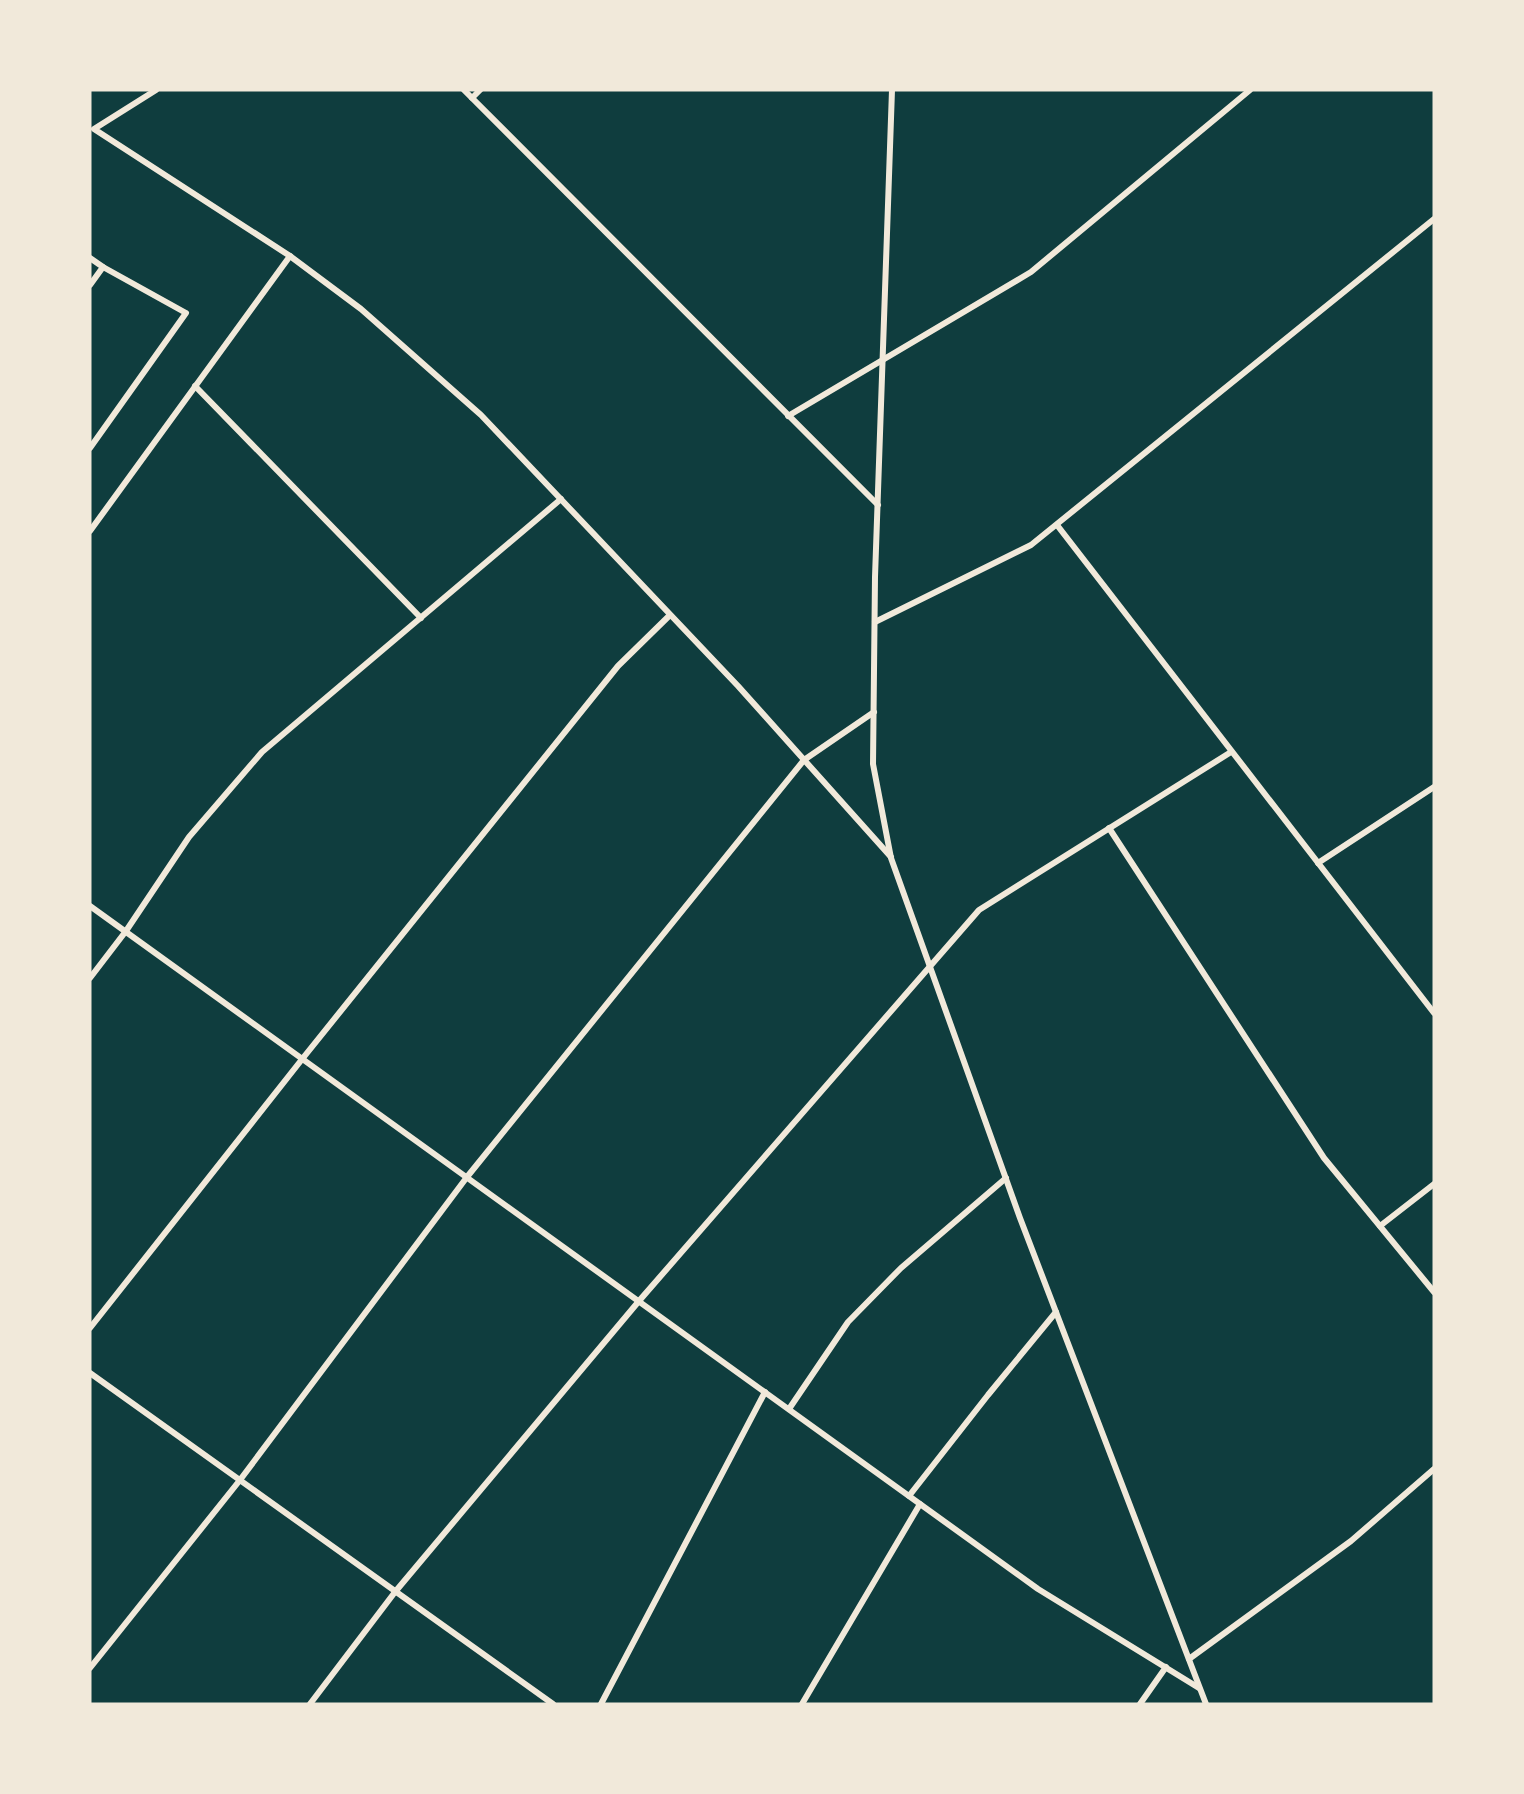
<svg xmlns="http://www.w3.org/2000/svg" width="1524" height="1794" font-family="Georgia,serif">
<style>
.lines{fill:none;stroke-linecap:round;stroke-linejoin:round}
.minor{stroke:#f1e9da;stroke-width:6}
</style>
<rect width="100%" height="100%" fill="#0f3d3e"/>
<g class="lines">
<g class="minor">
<path d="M156 90 94 129 290 256 361 309 481 415 738 686 891 857"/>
<path d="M464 90 878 505"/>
<path d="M892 90 875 577 873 764 891 858 1020 1218 1206 1704"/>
<path d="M472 98 480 90"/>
<path d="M90 258 103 267 90 285"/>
<path d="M195 386 421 618"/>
<path d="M788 416 1031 272 1250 90"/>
<path d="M90 448 186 313 103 267"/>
<path d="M1057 525 1434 1013"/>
<path d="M90 531 290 256"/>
<path d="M875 622 1031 545 1434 219"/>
<path d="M1109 828 1324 1158 1434 1292"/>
<path d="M1318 863 1434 787"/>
<path d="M90 906 1038 1589 1199 1688"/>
<path d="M90 978 126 931 189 837 262 752 561 499"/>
<path d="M1380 1226 1434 1184"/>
<path d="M90 1328 303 1058 618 666 670 615"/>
<path d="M90 1373 553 1704"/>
<path d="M789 1409 848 1322 901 1268 1006 1178"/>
<path d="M909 1496 988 1395 1056 1312"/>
<path d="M1189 1659 1351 1541 1434 1469"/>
<path d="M90 1668 240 1480 467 1177 804 760 874 712"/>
<path d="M310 1704 395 1592 639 1301 979 910 1231 752"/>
<path d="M601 1704 765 1392"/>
<path d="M802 1704 920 1504"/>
<path d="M1140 1704 1166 1667"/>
</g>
</g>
<rect width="1524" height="1794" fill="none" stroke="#f1e9da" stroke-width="183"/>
</svg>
